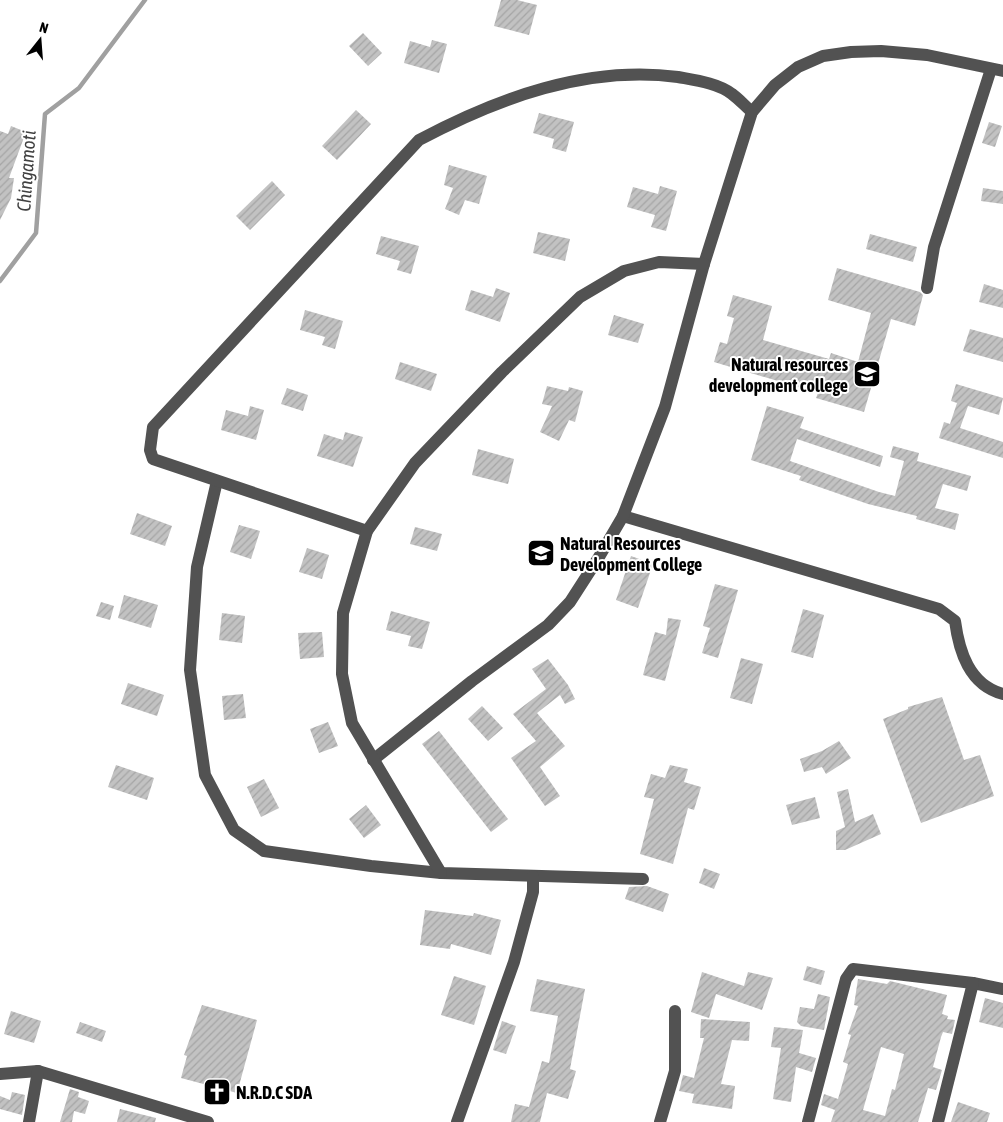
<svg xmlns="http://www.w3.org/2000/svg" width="1003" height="1122" font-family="'Asap Condensed',sans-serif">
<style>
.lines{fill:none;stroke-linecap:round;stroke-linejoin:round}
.stream{stroke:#a0a0a0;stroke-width:4.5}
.building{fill:url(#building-hatch);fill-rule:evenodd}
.minor{stroke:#525252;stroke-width:12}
.labels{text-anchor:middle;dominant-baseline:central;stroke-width:4;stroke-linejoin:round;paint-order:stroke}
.poi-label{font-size:18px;font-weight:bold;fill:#000;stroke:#fff;text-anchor:start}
.water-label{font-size:19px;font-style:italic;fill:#414141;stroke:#fff}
</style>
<defs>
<pattern id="building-hatch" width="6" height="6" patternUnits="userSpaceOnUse" patternTransform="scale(1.25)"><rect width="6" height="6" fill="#c2c2c2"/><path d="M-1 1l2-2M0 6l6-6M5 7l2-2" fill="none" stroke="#a5a5a5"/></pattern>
</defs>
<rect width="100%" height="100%" fill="#fff"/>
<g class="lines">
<path class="stream" d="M0 281 36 233 45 114 79 88 145 0"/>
</g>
<g class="building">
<path d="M501 0H517L537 5 529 35 494 26Z"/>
<path d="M363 33 382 53 368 66 349 46Z"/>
<path d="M432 40 447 44 439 73 404 63 410 41 430 47Z"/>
<path d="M356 110 371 124 337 160 322 146Z"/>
<path d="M539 113 574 122 566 152 552 148 554 139 533 133Z"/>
<path d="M989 122 1002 126 995 147 982 143Z"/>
<path d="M11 126 26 132 9 178H14L11 198 0 220V131L8 134Z"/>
<path d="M449 165 487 176 479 204 465 200 459 215 445 209 453 188 444 185Z"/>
<path d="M272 181 285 195 250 230 236 216Z"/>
<path d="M660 186 677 191 666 231 651 227 655 215 627 207 633 187 658 194Z"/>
<path d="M983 188 1003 191V204L981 201Z"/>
<path d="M538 232 570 239 565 261 533 253Z"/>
<path d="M870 234 917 247 913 262 866 249Z"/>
<path d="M381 236 419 246 411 274 397 270 400 261 376 254Z"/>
<path d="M837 268 920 292 923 295 915 326 891 319 864 412 816 398 818 393 714 362 720 342 727 344 734 318 727 316 733 295 772 306 763 340 829 359 831 353 858 362 871 313 828 300Z"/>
<path d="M984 284 1003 290V308L979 302Z"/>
<path d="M496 288 510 293 500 322 465 310 471 290 493 297Z"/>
<path d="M305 310 343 321 335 349 322 345 325 337 300 330Z"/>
<path d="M614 315 644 324 638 343 608 335Z"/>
<path d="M970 329 1003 338V362L963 351Z"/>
<path d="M400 362 437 374 431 391 395 379Z"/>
<path d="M956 384 1003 398 999 415 968 406 960 428 1003 442V458L939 438 944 422 950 424 957 403 951 401Z"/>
<path d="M547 386 568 391 569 387 583 391 575 422 569 420 559 441 540 432 552 406 542 404Z"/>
<path d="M287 388 308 395 303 411 281 404Z"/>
<path d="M250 406 264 410 256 440 221 430 226 410 248 416Z"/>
<path d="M767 406 804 417 800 428 883 456 880 467 797 439 790 461 879 492 895 496 904 461 890 457 893 446 919 453 917 461 971 476 967 491 943 484 935 508 959 514 955 530 916 519 917 516 868 504 799 480 801 476 751 460Z"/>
<path d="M345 432 363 437 353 467 317 456 324 434 343 440Z"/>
<path d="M478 449 514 459 508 484 472 475Z"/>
<path d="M137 513 172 526 165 546 130 534Z"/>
<path d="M239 525 260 531 251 559 230 552Z"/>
<path d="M415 527 442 534 437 551 410 544Z"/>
<path d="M307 548 329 555 322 579 299 572Z"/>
<path d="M631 556 653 564 638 608 616 600Z"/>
<path d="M715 584 738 590 718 658 702 653 710 628 703 626Z"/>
<path d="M124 595 158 605 151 628 118 618Z"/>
<path d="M101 602 114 606 110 620 96 616Z"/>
<path d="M803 609 824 615 813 658 791 652Z"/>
<path d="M391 611 430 622 422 649 408 646 411 636 386 630Z"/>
<path d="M222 613 245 616 242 643 219 640Z"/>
<path d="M668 618 681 620 665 681 643 675 655 632 666 635Z"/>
<path d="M322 632 324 657 300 659 298 633Z"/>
<path d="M741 658 763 664 752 704 730 698Z"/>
<path d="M548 659 568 685 575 699 565 704 560 695 537 713 565 746 540 767 560 796 545 806 511 758 536 741 513 714 546 689 532 669Z"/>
<path d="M128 683 164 695 157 716 121 704Z"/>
<path d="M243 694 246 718 224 720 222 696Z"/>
<path d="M942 697 964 760 980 755 994 796 921 823 883 719 908 709V707Z"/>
<path d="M482 706 503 728 488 741 468 719Z"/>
<path d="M328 722 338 746 319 753 310 729Z"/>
<path d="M439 731 508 819 491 832 422 744Z"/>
<path d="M839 741 851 758 826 774 822 767 804 772 800 759 822 751Z"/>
<path d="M116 765 154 778 147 800 108 787Z"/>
<path d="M670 765 688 769 684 782 701 787 694 810 688 808 673 864 640 854 654 799 644 797 651 774 665 778Z"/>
<path d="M264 779 279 808 261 817 247 787Z"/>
<path d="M848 789 855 822 873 814 881 834 845 850H836V831L845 827 837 792Z"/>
<path d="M815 797 820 818 792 825 786 805Z"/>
<path d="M366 805 381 825 364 838 349 819Z"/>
<path d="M704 868 720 874 714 889 699 883Z"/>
<path d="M647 886 669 894 663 912 625 899 629 887Z"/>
<path d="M425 910 473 916 474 913 501 920 491 955 451 944 450 949 420 945Z"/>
<path d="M807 966 825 971 821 985 803 980Z"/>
<path d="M702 972 744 986 748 972 773 978 762 1010 716 994 709 1018 691 1012Z"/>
<path d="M454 976 486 986 474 1025 441 1015Z"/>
<path d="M537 979 585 989 570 1069 576 1071 568 1099 547 1093 540 1122H511L515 1104 529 1107 542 1061 549 1063 558 1016 530 1011Z"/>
<path d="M858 979 887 984 890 981 947 995 942 1014 948 1016 947 1019 955 1020 952 1034 943 1032 941 1037 933 1067 942 1070 936 1090 928 1088 918 1122H831L835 1110 821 1105 824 1094 838 1099 848 1064 843 1062 851 1035 848 1034 858 1006 854 1005ZM881 1047 904 1054 895 1090 892 1089 885 1116 863 1110Z"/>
<path d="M818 994 830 997 824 1030 801 1026 797 1022 800 1007 814 1009Z"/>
<path d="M985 998 1003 1003V1028L979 1022Z"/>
<path d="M202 1005 257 1020 237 1093 181 1078 187 1056 184 1055Z"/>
<path d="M11 1011 41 1021 34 1043 4 1034Z"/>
<path d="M701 1019 750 1022 749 1041 732 1040 721 1084 735 1086 732 1109 692 1103 694 1094 679 1091 683 1075 694 1078 704 1038H700Z"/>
<path d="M502 1021 516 1026 506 1054 493 1050Z"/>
<path d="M80 1022 106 1031 102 1042 76 1033Z"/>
<path d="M774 1027 803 1030 799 1053 816 1058 812 1072 796 1067 791 1102 773 1099 781 1048 771 1047Z"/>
<path d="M70 1089 79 1092 78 1097 89 1101 85 1114 74 1111 72 1122H60Z"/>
<path d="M12 1092 25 1095 22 1115 0 1109V1096L10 1100Z"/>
<path d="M958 1102 990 1113 987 1122H951Z"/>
<path d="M120 1109 156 1118 155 1122H117Z"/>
</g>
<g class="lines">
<g class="minor">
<path d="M927 288 934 247 991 69"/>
<path d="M217 481 197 567 190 670 205 775 234 830 264 851 371 866 441 873 643 879"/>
<path d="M623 516 939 609 955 621C959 651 969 685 1003 694"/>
<path d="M367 531 153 459 150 450 153 427 419 140C498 98 587 65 678 77 694 80 718 83 732 94 739 99 745 106 752 112"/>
<path d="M373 760 472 681 548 625 570 602 599 557 623 516 665 407 704 264 752 112 775 85 798 67 823 56 851 52 881 51 927 55 1003 71"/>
<path d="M441 873 352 723 342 674 343 613 367 531 415 463 502 372 580 297 624 271 659 262 704 264"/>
<path d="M0 1074 38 1071 208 1122"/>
<path d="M29 1122 38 1071"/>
<path d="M457 1122 514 962 533 892V876"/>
<path d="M660 1122 675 1071V1011"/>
<path d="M808 1122 846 979 853 969 973 983 1003 989"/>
<path d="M938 1122 973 983"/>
</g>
</g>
<defs>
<g id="university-square" transform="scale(1.4375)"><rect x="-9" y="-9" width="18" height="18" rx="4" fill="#000" stroke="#fff"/><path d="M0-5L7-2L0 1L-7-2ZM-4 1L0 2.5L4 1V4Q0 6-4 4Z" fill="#fff"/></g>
<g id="church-square" transform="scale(1.4375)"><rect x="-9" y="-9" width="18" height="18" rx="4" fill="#000" stroke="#fff"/><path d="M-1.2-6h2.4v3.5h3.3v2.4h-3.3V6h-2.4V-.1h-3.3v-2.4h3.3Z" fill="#fff"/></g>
</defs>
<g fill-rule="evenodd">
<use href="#university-square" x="867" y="374"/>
<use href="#university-square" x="541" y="553"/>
<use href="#church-square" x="217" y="1092"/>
</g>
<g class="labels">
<g class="poi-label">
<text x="848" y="364" text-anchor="end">Natural resources<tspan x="848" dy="21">development college</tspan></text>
<text x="560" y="543">Natural Resources<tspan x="560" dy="21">Development College</tspan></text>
<text x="236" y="1092">N.R.D.C SDA</text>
</g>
<g class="water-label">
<text transform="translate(26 171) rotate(-86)">Chingamoti</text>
</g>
</g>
<g transform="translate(40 40) rotate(17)" stroke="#ffffff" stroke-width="4" paint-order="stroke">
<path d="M0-4L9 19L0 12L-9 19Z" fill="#000000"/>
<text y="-8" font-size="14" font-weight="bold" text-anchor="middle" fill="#000000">N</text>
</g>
</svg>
